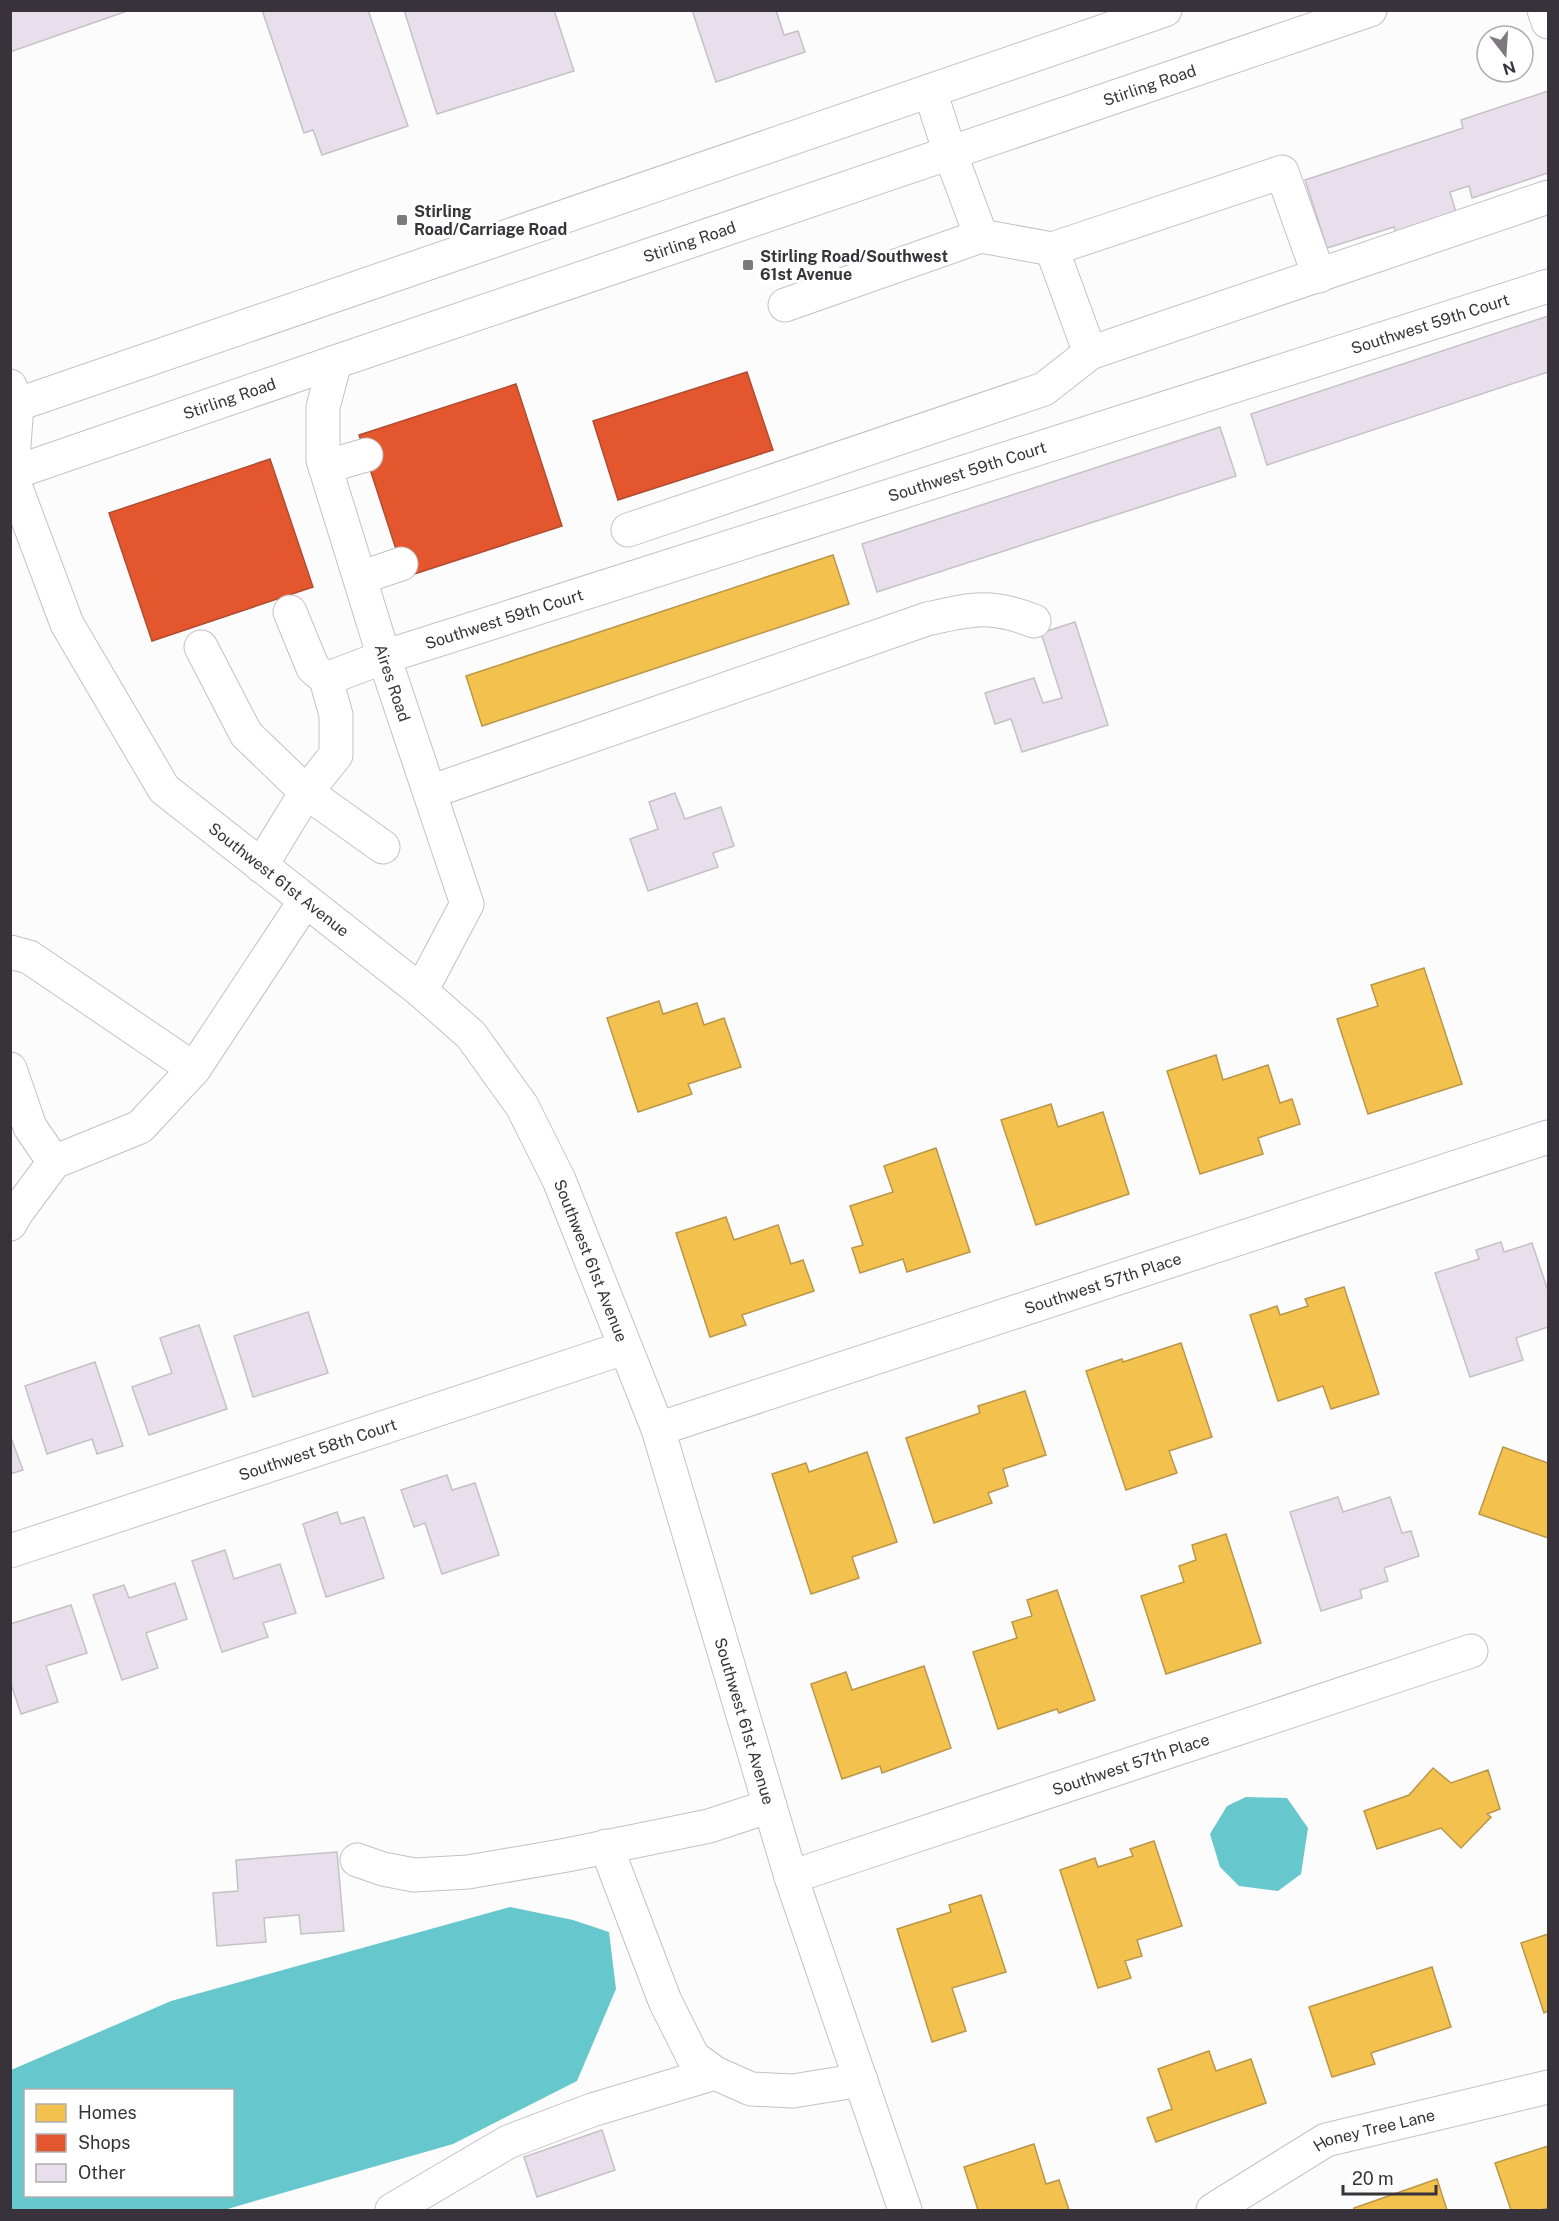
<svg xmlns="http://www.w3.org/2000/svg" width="1559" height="2221" font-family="'Public Sans',sans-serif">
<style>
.water{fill:#66c7cd;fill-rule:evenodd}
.homes{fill:#f2c14e;stroke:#ba9648;stroke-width:1.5}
.shops{fill:#e4572e;stroke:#b04c32;stroke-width:1.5}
.building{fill:#e9deec;stroke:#c4c2c5;stroke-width:1.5}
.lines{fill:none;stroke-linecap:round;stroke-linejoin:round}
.minor-casing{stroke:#c4c1c4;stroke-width:35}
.major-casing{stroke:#c4c1c4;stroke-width:35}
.minor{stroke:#fff;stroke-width:33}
.major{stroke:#fff;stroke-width:33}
.poi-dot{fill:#7d797e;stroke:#fff;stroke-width:2}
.labels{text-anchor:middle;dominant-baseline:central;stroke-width:6;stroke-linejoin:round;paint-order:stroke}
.street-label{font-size:16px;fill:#38333a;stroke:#fff}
.poi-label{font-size:16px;font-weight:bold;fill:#38333a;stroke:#fff;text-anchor:start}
</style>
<rect width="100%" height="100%" fill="#fdfcfd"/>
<g class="water">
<path d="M1246 1797 1287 1798 1308 1828 1301 1874 1278 1891 1239 1886 1220 1867 1210 1834 1227 1806Z"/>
<path d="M510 1907 573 1920 609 1932 616 1989 577 2081 453 2144 224 2210H11V2070L171 2001ZM26 2090H232V2196H26Z"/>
</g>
<g class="homes">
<path d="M833 555 849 604 482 726 466 676Z"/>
<path d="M1424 968 1462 1084 1368 1114 1337 1019 1378 1006 1371 985Z"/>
<path d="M659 1001 663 1014 697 1003 704 1025 724 1018 741 1067 688 1084 692 1094 638 1112 607 1018Z"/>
<path d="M1216 1055 1223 1080 1268 1065 1280 1103 1292 1099 1300 1124 1258 1138 1263 1154 1200 1174 1167 1071Z"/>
<path d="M1051 1104 1058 1127 1103 1112 1129 1194 1036 1225 1001 1120Z"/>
<path d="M936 1148 970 1252 907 1272 903 1259 860 1273 852 1248 863 1245 850 1206 893 1192 884 1166Z"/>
<path d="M726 1217 734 1240 778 1225 791 1264 803 1260 814 1291 742 1315 746 1325 710 1337 676 1233Z"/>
<path d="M1344 1287 1379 1394 1331 1409 1323 1386 1278 1401 1250 1315 1277 1306 1280 1315 1308 1306 1305 1299Z"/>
<path d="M1181 1343 1212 1437 1169 1451 1177 1473 1126 1490 1086 1371 1122 1359 1123 1362Z"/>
<path d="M1025 1391 1046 1455 1003 1469 1008 1486 988 1493 992 1503 934 1523 906 1438 980 1413 978 1406Z"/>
<path d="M1503 1447 1548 1463V1538L1479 1514Z"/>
<path d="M867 1452 897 1542 852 1557 859 1578 811 1594 772 1474 806 1463 809 1472Z"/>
<path d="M1226 1534 1261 1643 1166 1674 1141 1596 1184 1582 1179 1566 1196 1560 1192 1545Z"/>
<path d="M1057 1590 1095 1700 1059 1713 1057 1709 998 1729 973 1652 1017 1638 1012 1622 1032 1616 1027 1600Z"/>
<path d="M924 1666 951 1748 882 1773 880 1766 842 1779 811 1684 846 1672 852 1690Z"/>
<path d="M1433 1768 1451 1783 1488 1770 1500 1809 1487 1814 1491 1817 1461 1848 1441 1828 1377 1849 1364 1811 1409 1795Z"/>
<path d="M1154 1841 1182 1926 1137 1940 1142 1956 1125 1961 1131 1978 1098 1988 1060 1870 1095 1858 1098 1867 1133 1856 1130 1849Z"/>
<path d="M981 1895 1006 1972 952 1988 966 2031 932 2042 897 1929 951 1912 949 1905Z"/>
<path d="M1548 1934V2011L1544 2013 1521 1943Z"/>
<path d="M1432 1967 1451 2027 1371 2053 1375 2064 1332 2077 1309 2007Z"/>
<path d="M1209 2051 1216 2071 1251 2059 1266 2103 1156 2142 1147 2118 1172 2109 1158 2069Z"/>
<path d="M1034 2144 1046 2184 1059 2180 1069 2210H978L964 2167Z"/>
<path d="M1548 2146V2208L1540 2210H1511L1495 2163Z"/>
<path d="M1437 2179 1447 2210H1354V2208Z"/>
</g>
<g class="shops">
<path d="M747 372 773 450 618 500 593 421Z"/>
<path d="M516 384 562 526 405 577 359 435Z"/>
<path d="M270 459 313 587 152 641 109 513Z"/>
</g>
<g class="building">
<path d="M10 10H130L10 52Z"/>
<path d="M262 10H368L408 126 322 155 313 130 304 133Z"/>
<path d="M404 10H554L574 71 437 114Z"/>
<path d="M692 10H776L784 35 798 31 805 52 716 82Z"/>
<path d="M1548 91V173L1472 198 1469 186 1450 192 1458 219 1398 239 1394 227 1327 248 1305 180 1463 128 1461 120Z"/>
<path d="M1548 316V372L1267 465 1251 414Z"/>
<path d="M1220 427 1236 476 877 592 862 544Z"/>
<path d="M1075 622 1108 725 1022 752 1011 719 995 724 985 693 1034 678 1043 703 1062 698 1041 633Z"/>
<path d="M675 793 685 819 721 807 734 846 713 853 718 867 648 891 630 839 658 829 649 802Z"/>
<path d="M1501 1242 1504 1252 1532 1243 1548 1291V1327L1516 1338 1523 1360 1470 1377 1435 1273 1479 1259 1476 1250Z"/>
<path d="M308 1312 328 1373 253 1397 234 1336Z"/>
<path d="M199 1325 227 1409 149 1435 132 1387 172 1373 160 1338Z"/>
<path d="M95 1362 123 1446 97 1454 92 1439 47 1454 25 1386Z"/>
<path d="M10 1435 23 1470 10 1474Z"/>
<path d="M447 1475 452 1490 475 1483 499 1555 442 1574 425 1523 414 1527 401 1490Z"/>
<path d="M1338 1497 1343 1512 1390 1497 1402 1533 1411 1531 1419 1556 1384 1568 1388 1581 1360 1590 1362 1598 1321 1611 1290 1512Z"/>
<path d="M337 1512 341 1524 364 1517 384 1578 326 1597 303 1524Z"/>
<path d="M225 1550 234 1579 280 1564 296 1613 263 1623 268 1637 222 1652 192 1561Z"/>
<path d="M175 1583 187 1619 146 1633 158 1668 122 1680 93 1595 124 1585 129 1598Z"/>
<path d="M71 1605 87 1653 46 1666 58 1702 21 1714 10 1681V1624Z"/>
<path d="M337 1852 344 1931 301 1934 299 1915 264 1918 266 1942 217 1946 213 1893 238 1891 236 1860Z"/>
<path d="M602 2130 615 2170 537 2197 524 2157Z"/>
</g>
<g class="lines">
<g class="minor-casing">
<g id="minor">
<path d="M1544 10 1548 22"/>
<path d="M950 153 981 236"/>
<path d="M1052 249 1090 353"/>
<path d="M785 305 981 236 1052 249 1282 172 1319 276"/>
<path id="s1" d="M335 362 323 407V460L384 657 467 904 421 991"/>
<path d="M10 386 17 404 12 474"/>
<path d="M325 467 366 455"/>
<path id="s2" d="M10 472 67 624 164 789 421 991 471 1035 522 1106 559 1180 658 1429 791 1877 905 2210"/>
<path d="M628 530 1044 389 1090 353 1548 197"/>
<path d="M360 578 401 564"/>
<path d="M201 647 246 734 306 792 383 847"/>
<path id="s3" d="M326 679 384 657 1548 286"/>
<path d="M430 792 927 619C972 609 990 604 1034 621"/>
<path d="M261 866 306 792 336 755V715L326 679 313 668 290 612"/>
<path d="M10 952 29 957 194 1069 305 901"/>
<path d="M10 1069 30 1127 54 1162"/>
<path d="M10 1224 17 1212 54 1162 140 1127 194 1069"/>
<path id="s4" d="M658 1429 1548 1137"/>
<path id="s5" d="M10 1551 624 1348"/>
<path d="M606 1846 665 2001 693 2057 715 2073 751 2089 793 2091 861 2080"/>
<path d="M357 1860 383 1869 414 1875 468 1872 567 1855 709 1826 770 1806"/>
<path id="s6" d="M791 1877 1471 1651"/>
<path d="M392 2210 508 2142 592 2110 715 2073"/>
<path id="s7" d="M1213 2210 1326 2140 1548 2087"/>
</g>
</g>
<g class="major-casing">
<g id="major">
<path d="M930 91 950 153"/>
<path d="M10 407 1165 10"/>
<path id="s8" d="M10 474 335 362 1370 10"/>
</g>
</g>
<use href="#minor" class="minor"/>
<use href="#major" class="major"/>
</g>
<g class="poi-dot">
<rect x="396" y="214" width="12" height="12" rx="3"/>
<rect x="742" y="259" width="12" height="12" rx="3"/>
</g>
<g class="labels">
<g class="street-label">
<text stroke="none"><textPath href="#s8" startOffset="1204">Stirling Road</textPath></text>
<text stroke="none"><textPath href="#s8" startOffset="718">Stirling Road</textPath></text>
<text stroke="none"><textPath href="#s3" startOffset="1160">Southwest 59th Court</textPath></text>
<text stroke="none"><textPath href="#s8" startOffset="232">Stirling Road</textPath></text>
<text stroke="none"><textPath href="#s3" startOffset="674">Southwest 59th Court</textPath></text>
<text stroke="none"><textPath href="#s3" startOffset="188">Southwest 59th Court</textPath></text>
<text stroke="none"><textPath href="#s1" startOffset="333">Aires Road</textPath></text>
<text stroke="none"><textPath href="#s2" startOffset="500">Southwest 61st Avenue</textPath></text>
<text stroke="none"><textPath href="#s2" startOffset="1004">Southwest 61st Avenue</textPath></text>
<text stroke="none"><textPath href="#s4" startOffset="468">Southwest 57th Place</textPath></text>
<text stroke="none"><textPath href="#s5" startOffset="324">Southwest 58th Court</textPath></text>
<text stroke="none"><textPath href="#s2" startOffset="1490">Southwest 61st Avenue</textPath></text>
<text stroke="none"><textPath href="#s6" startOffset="358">Southwest 57th Place</textPath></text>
<text stroke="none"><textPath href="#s7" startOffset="182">Honey Tree Lane</textPath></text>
</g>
<g class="poi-label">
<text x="414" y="211">Stirling<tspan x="414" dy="18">Road/Carriage Road</tspan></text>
<text x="760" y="256">Stirling Road/Southwest<tspan x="760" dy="18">61st Avenue</tspan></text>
</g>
</g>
<rect width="1559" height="2221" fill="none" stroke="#38333a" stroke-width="24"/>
<rect x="24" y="2089" width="210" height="108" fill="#ffffff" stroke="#afadb0" stroke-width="1.5"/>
<rect x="36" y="2104" width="30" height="18" fill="#f2c14e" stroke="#afadb0" stroke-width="1.5"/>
<text x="78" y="2119" font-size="18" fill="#38333a">Homes</text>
<rect x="36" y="2134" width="30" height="18" fill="#e4572e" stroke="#afadb0" stroke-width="1.5"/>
<text x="78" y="2149" font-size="18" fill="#38333a">Shops</text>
<rect x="36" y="2164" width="30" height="18" fill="#e9deec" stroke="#afadb0" stroke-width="1.5"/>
<text x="78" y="2179" font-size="18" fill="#38333a">Other</text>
<g transform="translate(1505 54) rotate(163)"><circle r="28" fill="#ffffff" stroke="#afadb0" stroke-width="1.5"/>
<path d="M0-4.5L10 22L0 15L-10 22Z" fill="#7d797e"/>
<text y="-9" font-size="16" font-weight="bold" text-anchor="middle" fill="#38333a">N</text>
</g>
<path d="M1343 2185v9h93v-9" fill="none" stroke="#38333a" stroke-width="3"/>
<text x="1352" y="2185" font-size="18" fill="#38333a" stroke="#ffffff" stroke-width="4.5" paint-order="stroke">20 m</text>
</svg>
